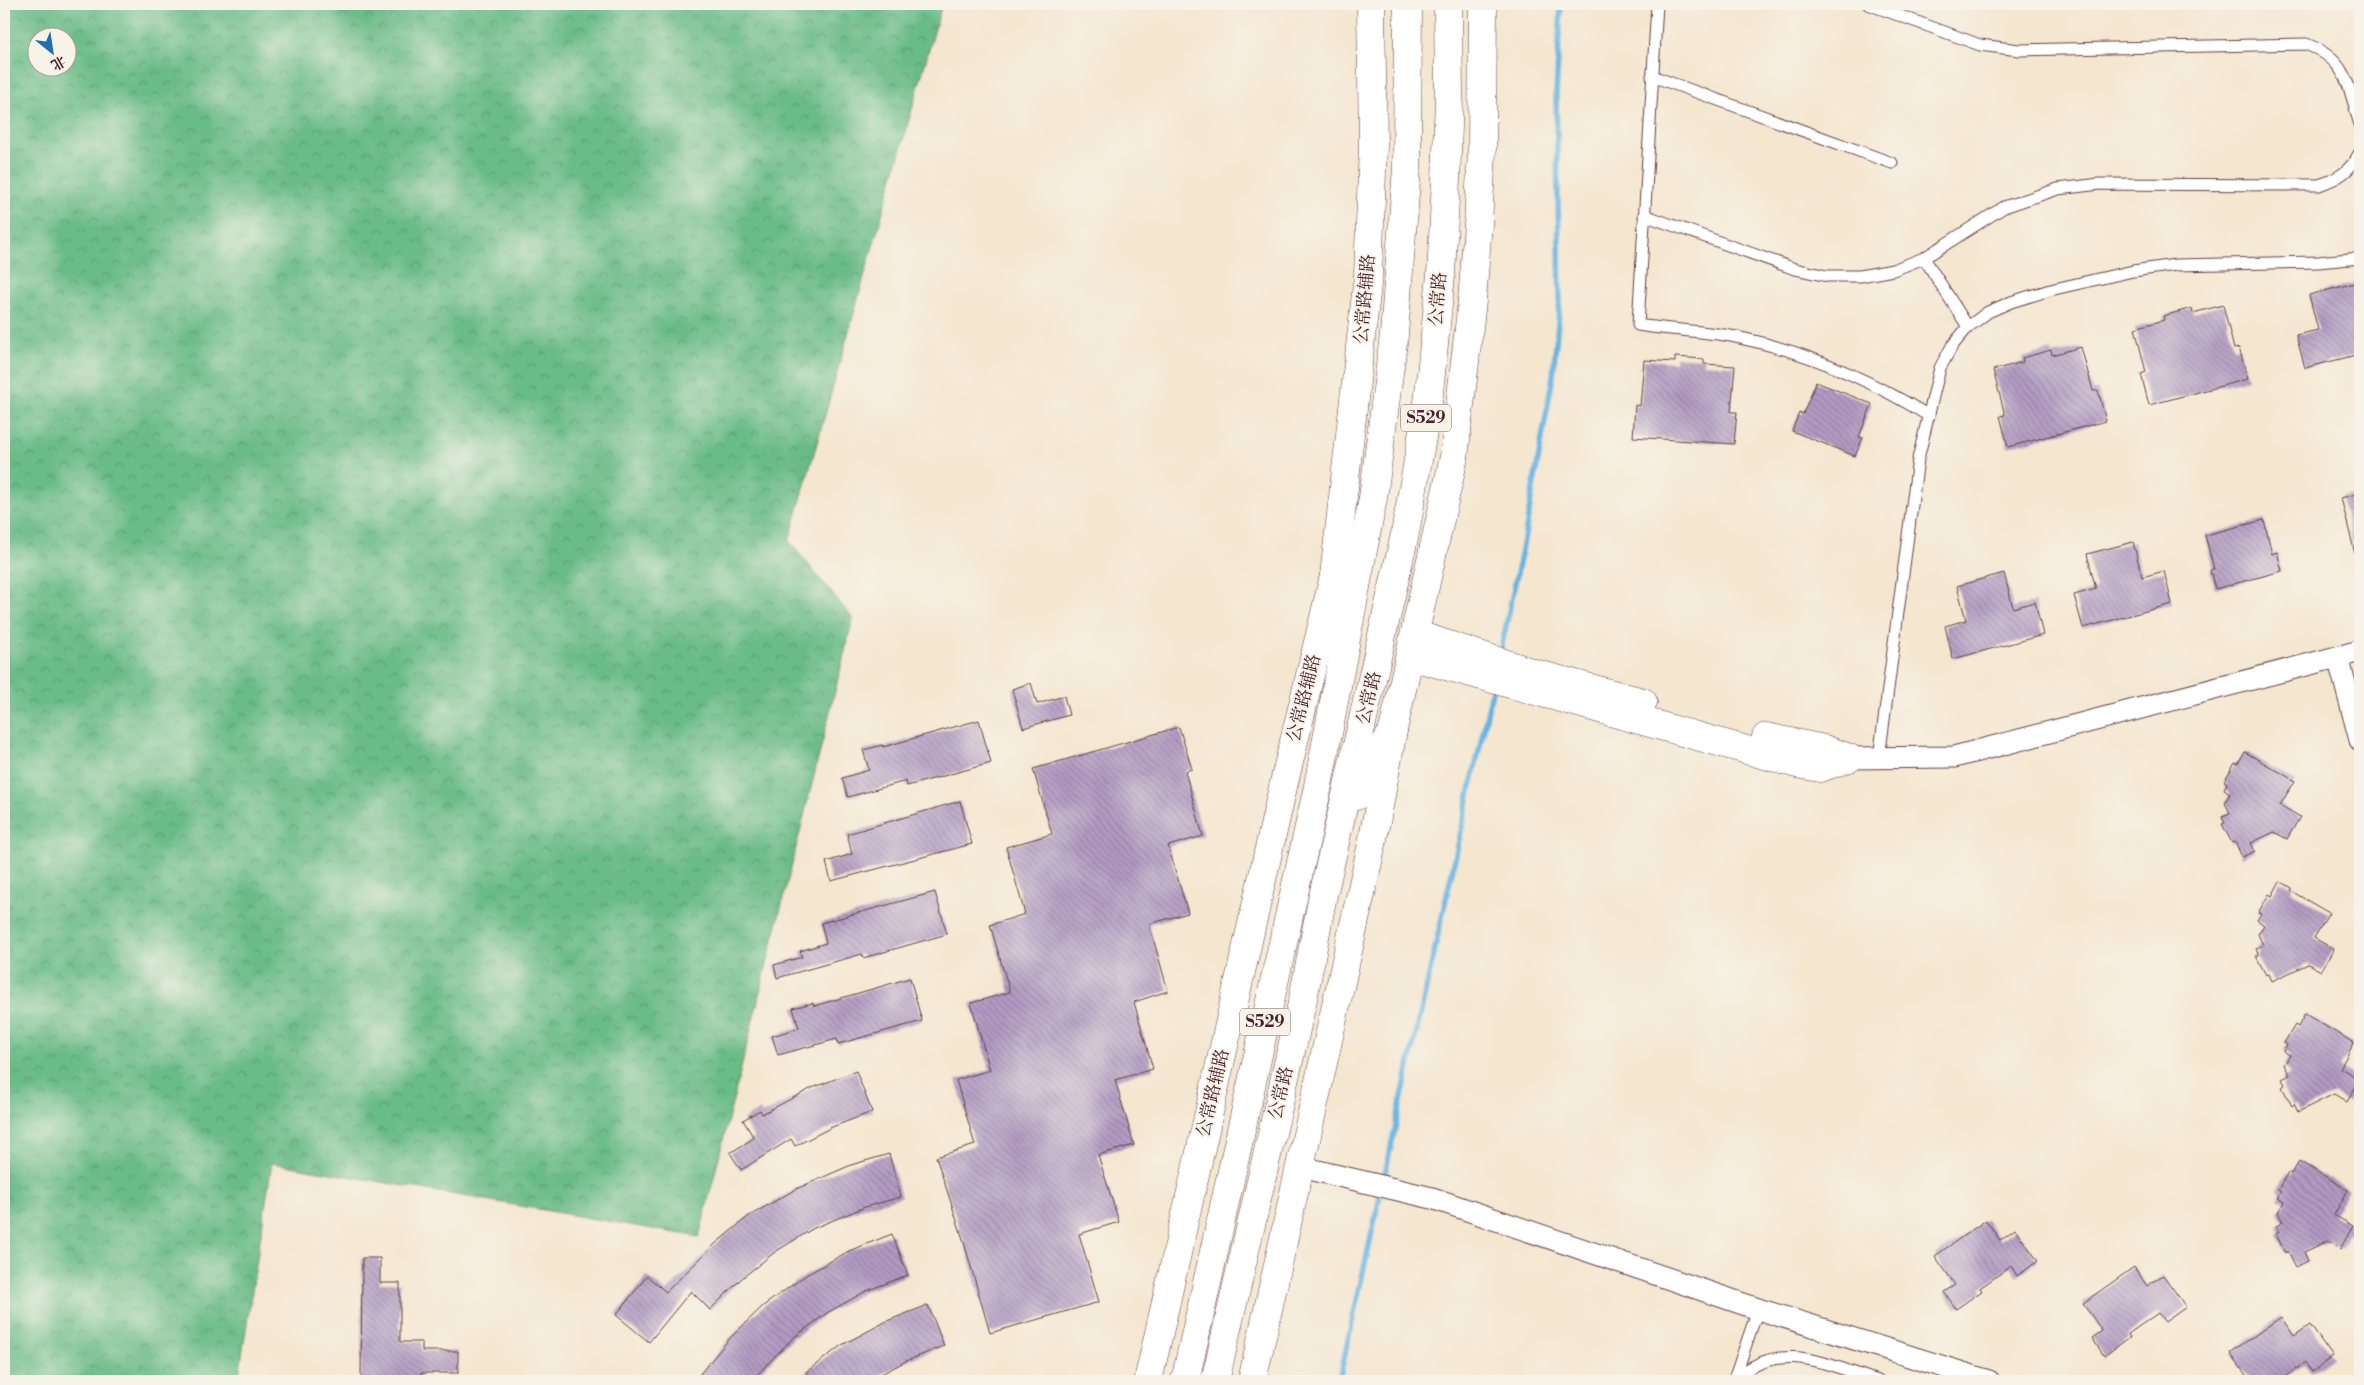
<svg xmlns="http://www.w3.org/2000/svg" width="2364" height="1385" font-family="'Libre Bodoni','Noto Serif SC',serif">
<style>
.forest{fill:url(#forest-crowns);stroke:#5a6e59;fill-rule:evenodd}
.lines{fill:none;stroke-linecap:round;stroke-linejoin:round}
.stream{stroke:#68b4e1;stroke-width:5.5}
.building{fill:url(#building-back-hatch)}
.service-casing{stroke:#643d44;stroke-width:13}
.minor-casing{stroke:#643d44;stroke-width:23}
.secondary-casing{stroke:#643d44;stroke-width:29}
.primary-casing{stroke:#643d44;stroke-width:29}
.service{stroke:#fff;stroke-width:11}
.minor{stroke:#fff;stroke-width:21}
.secondary{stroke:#fff;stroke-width:28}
.primary{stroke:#fff;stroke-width:28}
.labels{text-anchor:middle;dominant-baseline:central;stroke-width:4;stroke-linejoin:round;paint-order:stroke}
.shield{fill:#f7f3e8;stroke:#7e5f64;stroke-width:1}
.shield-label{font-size:16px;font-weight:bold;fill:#4a1f2b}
.street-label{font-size:18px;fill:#4a1f2b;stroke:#f7f3e8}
</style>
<defs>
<pattern id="forest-crowns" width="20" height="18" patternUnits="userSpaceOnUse" patternTransform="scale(1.25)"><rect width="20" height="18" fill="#6abc87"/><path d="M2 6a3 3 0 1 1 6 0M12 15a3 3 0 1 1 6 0" fill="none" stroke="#59986f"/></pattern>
<pattern id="building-back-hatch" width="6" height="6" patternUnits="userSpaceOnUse" patternTransform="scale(1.25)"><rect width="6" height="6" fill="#b19bc3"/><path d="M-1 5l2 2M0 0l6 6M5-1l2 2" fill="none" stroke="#927e9f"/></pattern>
</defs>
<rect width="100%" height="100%" fill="#f7f3e8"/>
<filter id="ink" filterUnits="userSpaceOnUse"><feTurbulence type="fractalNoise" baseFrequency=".02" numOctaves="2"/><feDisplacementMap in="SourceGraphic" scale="10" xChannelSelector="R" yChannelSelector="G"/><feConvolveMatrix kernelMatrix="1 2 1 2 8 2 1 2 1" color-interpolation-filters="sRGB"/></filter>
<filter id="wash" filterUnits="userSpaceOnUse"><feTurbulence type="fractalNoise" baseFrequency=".0096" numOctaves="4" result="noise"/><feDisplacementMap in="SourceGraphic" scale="20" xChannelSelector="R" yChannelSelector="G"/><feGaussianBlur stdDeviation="1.12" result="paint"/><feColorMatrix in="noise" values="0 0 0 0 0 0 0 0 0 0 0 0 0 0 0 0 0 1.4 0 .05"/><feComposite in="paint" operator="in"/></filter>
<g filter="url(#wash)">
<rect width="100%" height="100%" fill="#f4e6cf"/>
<path class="forest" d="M4 4H942L789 541 853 619 699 1237 272 1163 238 1381H4ZM38 38H68V68H38Z"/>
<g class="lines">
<g class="stream">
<path d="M1500 654 1524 540 1553 376 1560 300 1556 95 1561 4"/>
<path d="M1339 1381 1493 687"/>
</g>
</g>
<g id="blocks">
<g class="building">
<path d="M2355 283 2360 302V354L2305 368 2296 335 2318 330 2309 295Z"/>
<path d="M2223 305 2234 349 2239 348 2248 379 2149 405 2141 374 2146 372 2135 328 2164 320 2163 316 2192 308 2193 313Z"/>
<path d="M2081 347 2093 391 2098 390 2106 421 2008 447 2000 416 2005 415 1993 370 2023 362 2022 358 2051 350 2052 355Z"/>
<path d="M1675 357 1704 359V364L1735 366 1731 412H1737L1734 444 1633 437 1635 405 1640 406 1644 360 1675 362Z"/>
<path d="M1816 382 1872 404 1859 437 1863 438 1855 456 1792 431 1799 413 1803 414Z"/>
<path d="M2360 493V553L2355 554 2341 498Z"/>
<path d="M2264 520 2272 554 2277 552 2282 571 2215 589 2210 570 2214 569 2205 535Z"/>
<path d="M2133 542 2142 577 2164 571 2172 604 2083 628 2074 595 2096 589 2087 554Z"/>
<path d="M2004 573 2013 608 2035 602 2043 635 1953 659 1945 626 1966 620 1957 586Z"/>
<path d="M1031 683 1037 704 1064 696 1069 715 1023 728 1012 689Z"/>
<path d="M979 720 991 763 907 786 906 781 848 797 842 778 869 770 863 750 883 745V747Z"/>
<path d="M1179 727 1192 769 1185 771 1203 836 1168 846 1188 913 1149 924 1168 991 1134 1002 1153 1069 1115 1080 1134 1145 1098 1155 1119 1222 1079 1234 1099 1302 990 1333 963 1239 936 1157 975 1145 956 1080 990 1070 971 1003 1010 992 990 925 1025 914 1006 847 1052 834 1033 769Z"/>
<path d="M2245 752 2295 781 2280 805 2300 817 2287 839 2274 832 2251 843 2255 851 2242 857 2235 842 2232 843 2222 824 2225 823 2222 816 2230 813 2225 803 2230 793 2224 789 2227 783 2224 781 2235 763 2238 764Z"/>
<path d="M960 801 972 844 831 881 826 862 852 854 847 834Z"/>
<path d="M2280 881 2292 888 2291 891 2329 913 2314 938 2334 949 2321 971 2308 964 2272 981 2269 974 2266 975 2256 956 2259 955 2256 948 2263 945 2258 934 2264 925 2257 920 2261 914 2258 913 2269 894 2272 896Z"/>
<path d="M935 892 947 934 863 958 862 954 777 978 774 965 802 957 800 951 826 943 821 923Z"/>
<path d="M910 978 922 1021 838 1044 837 1039 778 1055 772 1036 799 1028 793 1008 813 1003 814 1006Z"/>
<path d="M2305 1014 2354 1043 2340 1068 2360 1079 2347 1102 2334 1094 2298 1112 2294 1104 2292 1106 2282 1087 2285 1085 2282 1079 2290 1075 2284 1065 2290 1055 2283 1051 2287 1045 2284 1043 2295 1025 2298 1027Z"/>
<path d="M856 1071 872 1112 832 1127 795 1146 791 1139 741 1170 730 1153 754 1138 743 1120 760 1110 762 1114 812 1088Z"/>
<path d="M889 1154 901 1197 865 1207 814 1228 775 1252 742 1278 710 1310 691 1291 649 1342 616 1315 647 1276 666 1292 715 1244 749 1216 796 1189 851 1165Z"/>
<path d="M2299 1161 2348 1190 2334 1215 2353 1226 2340 1249 2328 1241 2304 1252 2308 1261 2296 1267 2288 1251 2285 1253 2276 1234 2279 1232 2276 1226 2283 1222 2278 1212 2284 1202 2277 1198 2281 1192 2278 1190 2288 1172 2291 1174Z"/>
<path d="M1986 1220 2000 1240 2015 1229 2038 1261 2017 1276 2011 1266 1980 1288 1982 1291 1956 1309 1944 1292 1955 1285 1935 1256Z"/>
<path d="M892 1234 908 1275 866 1291 827 1313 793 1338 751 1381H707L699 1375 730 1338 763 1306 806 1275 849 1251Z"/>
<path d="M362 1258H380V1283H400V1342H422V1351H458V1373H421V1381H361Z"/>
<path d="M2134 1267 2147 1286 2163 1275 2186 1307 2165 1322 2158 1313 2128 1334 2130 1337 2104 1356 2092 1338 2102 1331 2083 1303Z"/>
<path d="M928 1305 944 1346 906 1361 868 1381H813L806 1372 842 1345 887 1321Z"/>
<path d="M2281 1317 2294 1336 2310 1325 2333 1357 2312 1372 2305 1363 2279 1381H2250L2230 1353Z"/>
</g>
</g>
</g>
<g filter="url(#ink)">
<use href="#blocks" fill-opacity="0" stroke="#643d44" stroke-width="1"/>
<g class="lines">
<g class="service-casing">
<g id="service">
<path d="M1657 4 1638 325C1671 330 1704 331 1736 337 1806 351 1869 379 1929 416"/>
<path d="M1868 4 1980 45 2019 50 2306 44C2348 60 2348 86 2360 125"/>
<path d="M1652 76 1892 163"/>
<path d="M1644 215 1795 269 1827 276H1860L1893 270 1924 258 2004 207 2058 189 2100 184 2319 185C2340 178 2350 171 2360 152"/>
<path d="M1924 258 1968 327"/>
<path d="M1879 758 1918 459 1940 368 1952 346 1968 327 1988 312 2011 302 2050 290 2133 271 2176 265 2318 262 2360 258"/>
<path d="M1735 1377 1758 1309"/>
<path d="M1735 1379C1781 1338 1827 1365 1878 1381"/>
</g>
</g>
<g class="minor-casing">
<g id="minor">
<path d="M2338 657 2360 740"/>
<path d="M1849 758 1954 757 2360 651"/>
<path d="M1301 1167 1432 1198 1758 1309 1989 1381"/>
</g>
</g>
<g class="secondary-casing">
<g id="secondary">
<path d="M1415 634 1534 673 1643 702"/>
<path d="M1410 656 1797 764 1820 768 1849 758"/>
<path d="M1766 737 1824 749 1849 758"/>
<path d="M1148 1381 1283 787 1334 576 1368 276 1373 146 1371 4"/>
<path d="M1252 1381 1372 844 1393 730 1454 457 1472 301 1478 224 1482 151 1483 4"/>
</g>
</g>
<g class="primary-casing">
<g id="primary">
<path d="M1334 576 1338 627"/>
<path d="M1356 796 1393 730"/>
<path d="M1185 1381 1317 791 1373 498 1394 335 1407 168 1408 4"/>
<path d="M1215 1381 1303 999 1322 900 1405 534 1428 403 1441 275 1446 180 1449 98 1448 4"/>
</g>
</g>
<use href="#service" class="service"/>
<use href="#minor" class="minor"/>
<use href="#secondary" class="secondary"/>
<use href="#primary" class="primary"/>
</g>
</g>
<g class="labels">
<g class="shield">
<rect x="1401" y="404.5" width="50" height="27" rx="4"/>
<rect x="1240" y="1008.5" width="50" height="27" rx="4"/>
</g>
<g class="shield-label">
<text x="1426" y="418">S529</text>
<text x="1265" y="1022">S529</text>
</g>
<g class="street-label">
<text transform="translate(1365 299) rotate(-85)">公常路辅路</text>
<text transform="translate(1438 299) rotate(-85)">公常路</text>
<text transform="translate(1304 698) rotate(-76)">公常路辅路</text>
<text transform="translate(1369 698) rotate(-77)">公常路</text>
<text transform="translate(1213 1093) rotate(-77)">公常路辅路</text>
<text transform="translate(1281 1093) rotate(-77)">公常路</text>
</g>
</g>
<rect width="2364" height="1385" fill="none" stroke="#f7f3e8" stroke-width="20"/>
<g transform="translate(52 52) rotate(150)"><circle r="24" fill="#f7f3e8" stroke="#b29e9c"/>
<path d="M0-4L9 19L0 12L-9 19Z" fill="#1f6fb2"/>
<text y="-8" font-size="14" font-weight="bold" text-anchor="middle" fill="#4a1f2b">北</text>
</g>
</svg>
